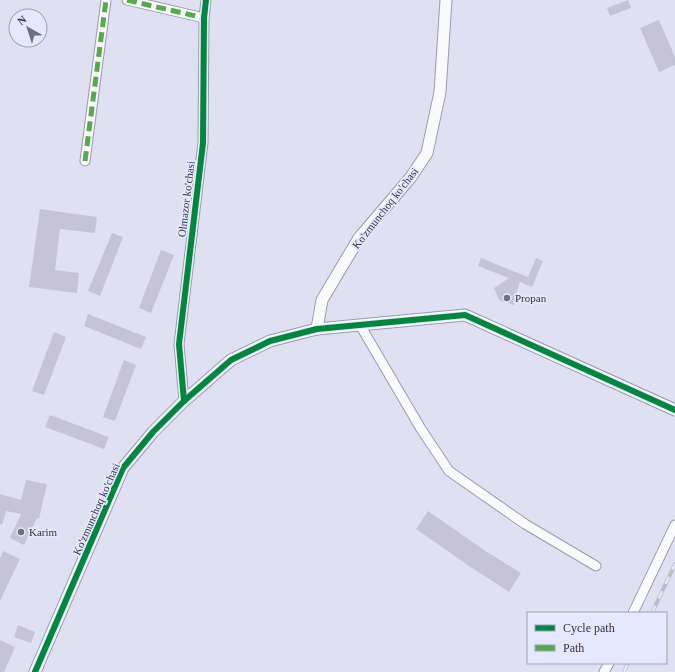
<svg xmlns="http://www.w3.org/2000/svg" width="675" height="672" font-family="'Times New Roman',serif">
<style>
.building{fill:#c6c3d5}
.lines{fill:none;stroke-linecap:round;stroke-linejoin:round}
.minor-casing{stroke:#999bac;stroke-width:11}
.tertiary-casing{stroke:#999bac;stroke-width:13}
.minor{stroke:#fafafd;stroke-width:9}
.tertiary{stroke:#fafafd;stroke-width:11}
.rail-casing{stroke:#bdbec3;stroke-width:4}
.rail{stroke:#e6e8ff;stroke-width:2.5;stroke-dasharray:8;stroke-linecap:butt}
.quiet{stroke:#54ab47;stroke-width:5;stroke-dasharray:10 5;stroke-linecap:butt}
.cycleway-casing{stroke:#e6e8ff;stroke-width:8}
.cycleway{stroke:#00873e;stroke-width:6}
.poi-dot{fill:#6d6f83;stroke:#e6e8ff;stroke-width:1.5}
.labels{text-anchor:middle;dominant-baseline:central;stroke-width:3.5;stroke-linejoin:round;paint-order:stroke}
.street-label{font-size:11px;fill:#303147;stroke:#e6e8ff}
.poi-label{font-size:11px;fill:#303147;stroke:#e6e8ff;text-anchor:start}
</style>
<rect width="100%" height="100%" fill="#dfe1f3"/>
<g class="building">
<path d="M628 0 631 8 610 16 607 8Z"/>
<path d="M659 20 675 57V65L659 72 640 28Z"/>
<path d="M40 209 97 217 95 233 60 229 55 270 79 273 77 293 29 287Z"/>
<path d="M112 233 123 237 100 296 88 291Z"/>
<path d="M161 250 174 255 151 313 139 308Z"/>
<path d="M481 258 528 277 536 258 543 261 532 287 520 282 516 294 519 302 513 305 499 300 494 288 509 278 478 266Z"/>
<path d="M88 314 146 337 141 349 84 326Z"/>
<path d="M54 332 66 337 44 395 32 391Z"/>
<path d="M124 360 136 365 115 421 103 417Z"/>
<path d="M50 415 109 437 104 449 45 427Z"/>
<path d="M26 480 47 484 39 519 37 518 24 545 10 538 21 514 6 511 2 525 0 524V494L21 500Z"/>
<path d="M428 511 484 550 521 573 509 592 469 566 416 529Z"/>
<path d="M3 551 20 559 0 601V558Z"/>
<path d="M18 625 35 632 31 643 14 637Z"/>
<path d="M0 640 15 647 4 672H0Z"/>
</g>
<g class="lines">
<g class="minor-casing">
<g id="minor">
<path d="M127 0 204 18"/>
<path d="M85 161 106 0"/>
<path d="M360 325 421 429 449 471 525 524 596 566"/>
<path d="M184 401 179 344 203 143 204 18 206 0"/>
<path d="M633 613 675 525"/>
<path d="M604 672 609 663"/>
</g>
</g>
<g class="tertiary-casing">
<g id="tertiary">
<path d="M317 329 322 300 359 238 411 177 427 153 440 92 446 0"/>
<path d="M35 672 123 468 153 432 184 401 231 360 270 341 317 329 465 315 675 410"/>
</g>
</g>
<use href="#minor" class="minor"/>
<use href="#tertiary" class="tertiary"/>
<g class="rail-casing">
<g id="rail">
<path d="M652 613 675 564"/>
<path d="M624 672 628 663"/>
</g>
</g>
<use href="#rail" class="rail"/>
<g class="quiet">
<path d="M127 0 204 18"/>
<path d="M85 161 106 0"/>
</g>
<g class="cycleway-casing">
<g id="cycleway">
<path d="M184 401 179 344 203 143 204 18 206 0"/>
<path d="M35 672 123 468 153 432 184 401 231 360 270 341 317 329 465 315 675 410"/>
</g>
</g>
<use href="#cycleway" class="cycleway"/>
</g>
<g class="poi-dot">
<circle cx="507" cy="298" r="4"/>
<circle cx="21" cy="532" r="4"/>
</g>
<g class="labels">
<g class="street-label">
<text transform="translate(186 199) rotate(-83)">Olmazor ko'chasi</text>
<text transform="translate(385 208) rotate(-52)">Ko'zmunchoq ko'chasi</text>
<text transform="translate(96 509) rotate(-66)">Ko'zmunchoq ko'chasi</text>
</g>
<g class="poi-label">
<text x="515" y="298">Propan</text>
<text x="29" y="532">Karim</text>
</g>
</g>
<rect x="527" y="612" width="140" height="52" fill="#e6e8ff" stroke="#9d9fb5"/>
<rect x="535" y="625" width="20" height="6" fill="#00873e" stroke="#9d9fb5"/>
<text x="563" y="632" font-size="12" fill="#303147">Cycle path</text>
<rect x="535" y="645" width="20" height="6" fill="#54ab47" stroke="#9d9fb5"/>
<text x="563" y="652" font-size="12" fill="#303147">Path</text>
<g transform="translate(28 28) rotate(321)"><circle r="19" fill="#e6e8ff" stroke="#9d9fb5"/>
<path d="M0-3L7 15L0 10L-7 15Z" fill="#6d6f83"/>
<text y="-6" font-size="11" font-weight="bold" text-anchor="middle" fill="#303147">N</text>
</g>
</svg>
